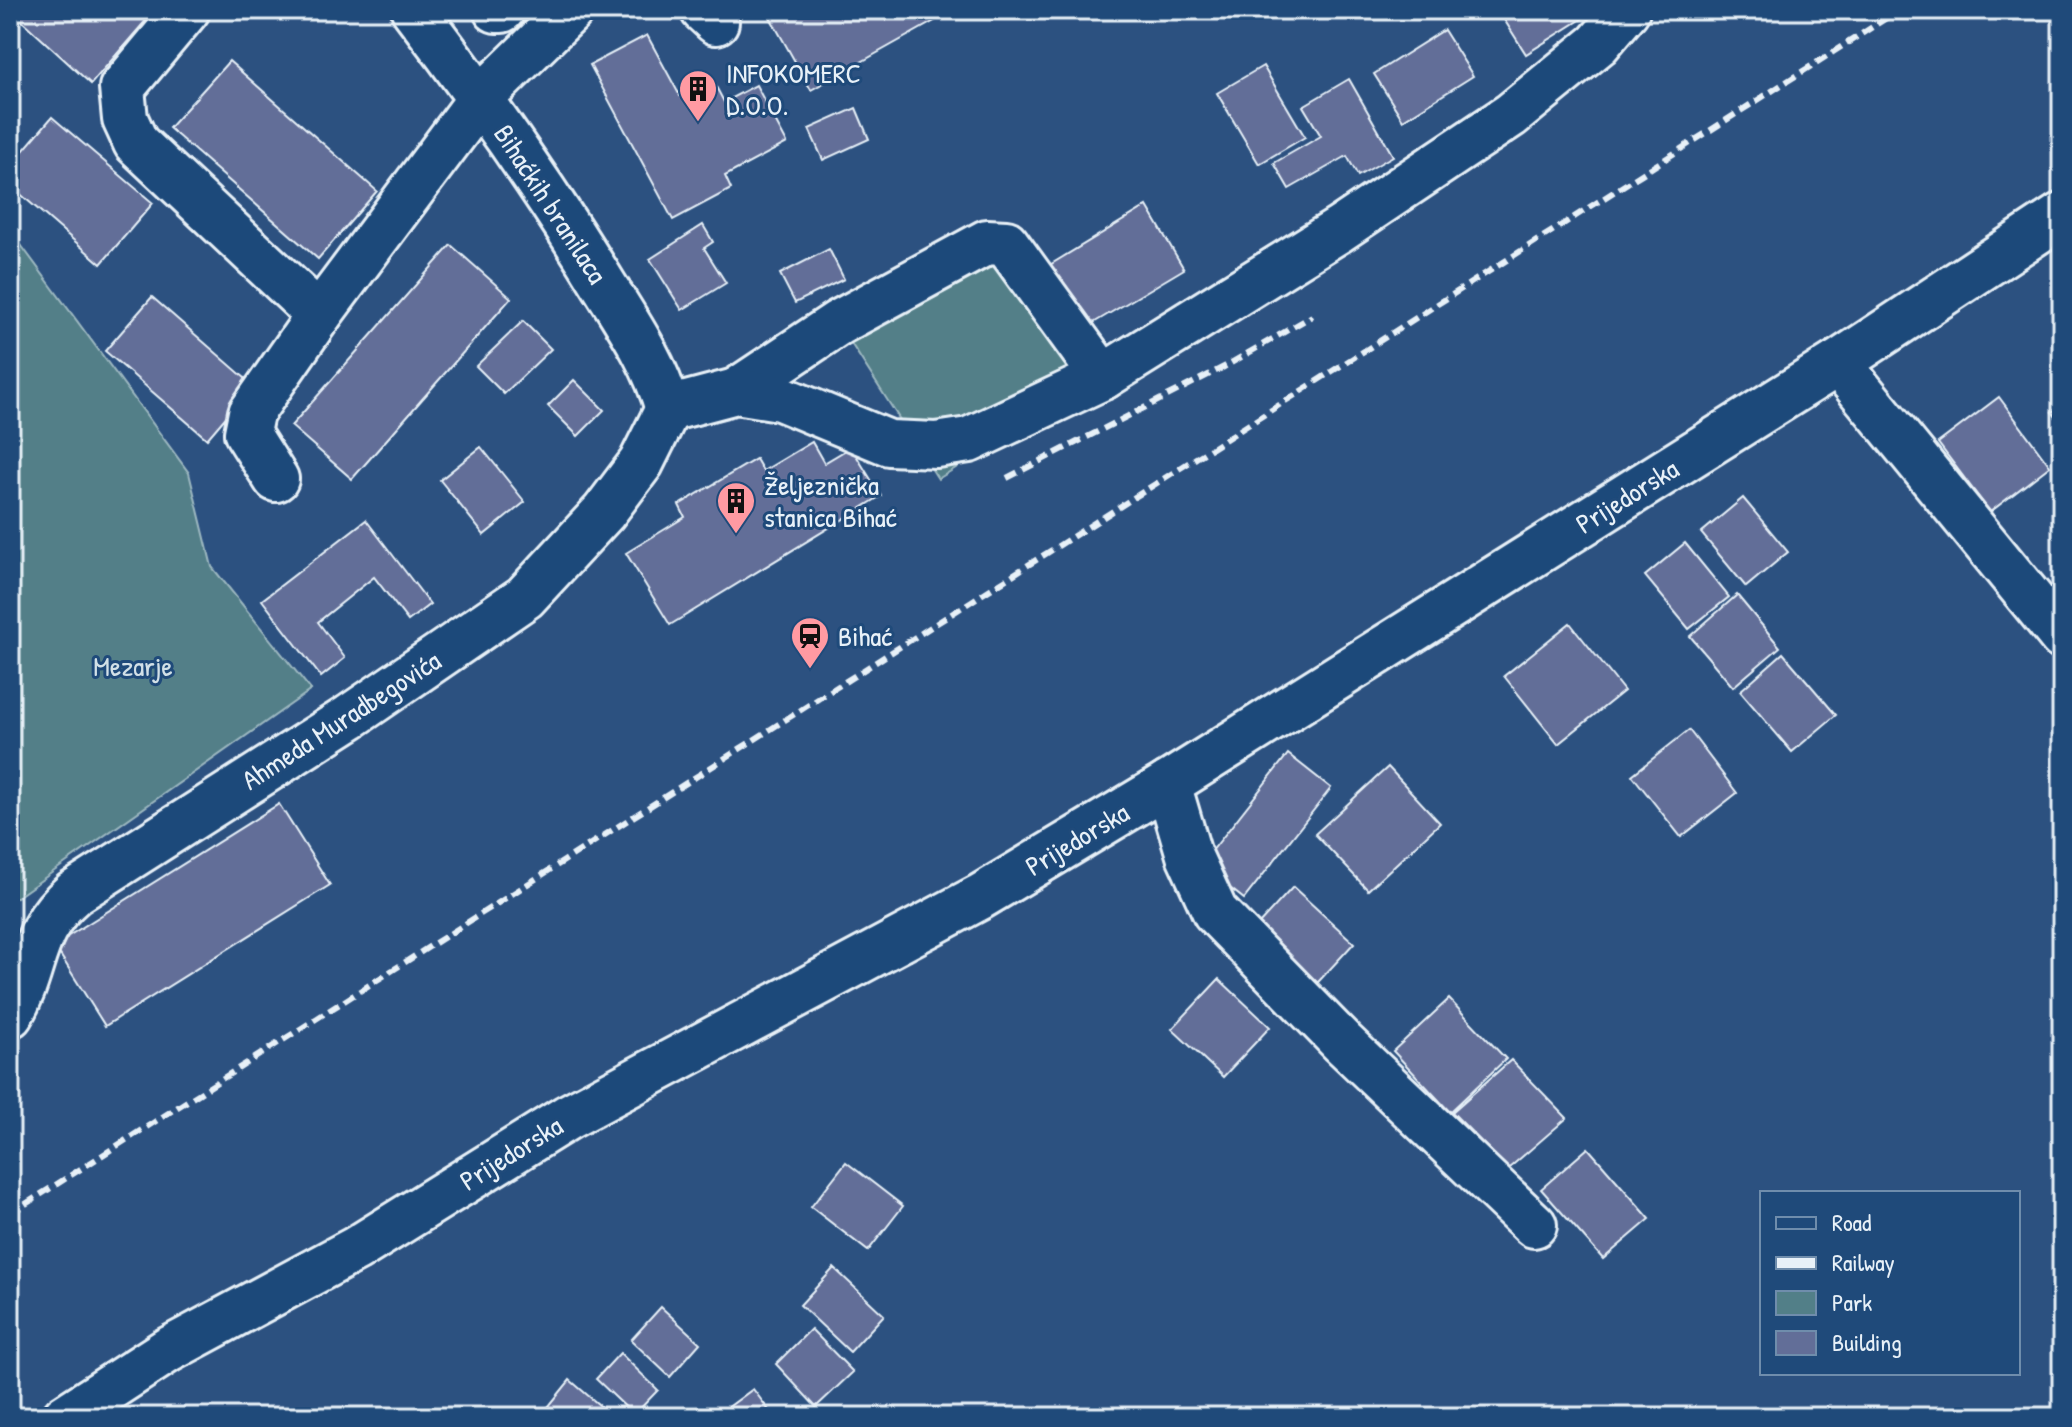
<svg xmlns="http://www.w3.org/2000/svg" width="2072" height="1427" font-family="'Patrick Hand',sans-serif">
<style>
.green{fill:#527f88;stroke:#9db8c0;stroke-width:2}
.building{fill:#626e98;stroke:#e8f1f8;stroke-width:2}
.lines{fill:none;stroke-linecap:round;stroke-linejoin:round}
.minor-casing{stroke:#e8f1f8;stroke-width:50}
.minor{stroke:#1f4a7a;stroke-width:44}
.rail{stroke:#e8f1f8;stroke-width:6;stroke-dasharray:12 6;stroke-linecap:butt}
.labels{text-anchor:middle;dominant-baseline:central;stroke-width:6;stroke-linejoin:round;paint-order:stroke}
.poi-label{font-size:28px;fill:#e8f1f8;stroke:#1f4a7a;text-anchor:start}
.street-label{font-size:28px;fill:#e8f1f8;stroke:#1f4a7a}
.park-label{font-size:28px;fill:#d2e0e7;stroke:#1f4a7a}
</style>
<rect width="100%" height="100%" fill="#2c5180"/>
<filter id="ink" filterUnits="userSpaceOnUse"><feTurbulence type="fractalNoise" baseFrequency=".0125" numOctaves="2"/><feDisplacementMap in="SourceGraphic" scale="16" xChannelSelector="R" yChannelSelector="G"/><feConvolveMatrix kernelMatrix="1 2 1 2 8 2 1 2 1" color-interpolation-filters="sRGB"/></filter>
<g filter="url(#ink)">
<g class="green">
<path d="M10 230 189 473 212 567 311 690 13 900 10 894Z"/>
<path d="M987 242 1103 377 938 479 838 323Z"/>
</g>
<g class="building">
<path d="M10 10H155L91 84Z"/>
<path d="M766 10H954L811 90Z"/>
<path d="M1498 10H1596L1526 54Z"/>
<path d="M1444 30 1473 76 1403 120 1374 74Z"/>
<path d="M647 35 680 96 712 79 724 102 756 85 787 143 725 176 731 189 673 220 590 65Z"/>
<path d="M229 61 377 191 318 259 169 128Z"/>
<path d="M1263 66 1305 137 1259 164 1217 93Z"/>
<path d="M1349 79 1393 156 1358 176 1347 156 1289 189 1274 163 1321 136 1303 106Z"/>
<path d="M856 108 869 139 823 160 809 129Z"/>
<path d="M52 117 153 203 101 264 10 185V166Z"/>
<path d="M1147 206 1184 269 1080 331 1043 269Z"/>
<path d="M703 225 713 242 704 248 726 283 682 310 650 259Z"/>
<path d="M451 245 511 298 352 479 291 426Z"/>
<path d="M829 249 844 279 795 303 780 274Z"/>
<path d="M152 297 253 385 207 439 105 351Z"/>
<path d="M523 321 551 349 504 394 476 366Z"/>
<path d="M574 380 604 410 578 436 548 406Z"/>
<path d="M1999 397 2050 466 1990 512 1938 443Z"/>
<path d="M2062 404V425L2052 412Z"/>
<path d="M812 442 824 463 851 447 881 496 670 625 626 553 685 517 679 505 756 459 763 471Z"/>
<path d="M481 447 525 502 484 535 440 480Z"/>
<path d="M1743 498 1788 552 1746 587 1701 533Z"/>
<path d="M366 520 430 604 408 621 374 577 318 622 345 658 321 677 262 600Z"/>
<path d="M1685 543 1729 597 1689 629 1645 576Z"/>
<path d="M1737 595 1780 647 1733 687 1690 636Z"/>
<path d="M1570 623 1624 691 1558 744 1504 676Z"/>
<path d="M1783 653 1836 715 1792 752 1740 691Z"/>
<path d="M1689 730 1737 793 1681 837 1632 775Z"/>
<path d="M1288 754 1331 788 1244 899 1201 865Z"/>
<path d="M1388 767 1440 823 1368 890 1315 834Z"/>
<path d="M279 804 330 885 105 1026 54 945Z"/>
<path d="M1293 887 1354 943 1308 993 1247 937Z"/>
<path d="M1219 979 1270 1027 1223 1077 1172 1029Z"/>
<path d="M1449 999 1506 1059 1450 1112 1393 1051Z"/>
<path d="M1511 1060 1567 1118 1508 1169 1452 1112Z"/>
<path d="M1588 1148 1650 1219 1603 1259 1541 1189Z"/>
<path d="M846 1162 903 1206 868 1251 811 1207Z"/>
<path d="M834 1268 884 1315 850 1352 800 1305Z"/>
<path d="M661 1307 700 1343 670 1377 631 1340Z"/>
<path d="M811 1329 853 1372 816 1407 776 1364Z"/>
<path d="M620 1353 658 1390 634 1415 596 1379Z"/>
<path d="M570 1380 613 1417H540Z"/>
<path d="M753 1389 774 1417H715Z"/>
</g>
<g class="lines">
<g class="minor-casing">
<g id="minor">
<path d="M187 10 122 88 125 119 136 143 319 315"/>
<path d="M414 10C482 99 546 190 604 285 629 325 655 363 668 409"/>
<path d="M496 10H502"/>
<path d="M703 10 716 22"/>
<path d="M1838 363 2062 637"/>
<path d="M736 391 838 323 987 242 1006 243 1103 377"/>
<path d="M668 409 736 391 780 398 889 443 936 445 969 440 1103 377 1339 230 1511 115 1598 44 1627 10"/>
<path d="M276 479 247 433 251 413 319 315 481 98 571 10"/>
<path d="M1168 784 1189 855 1215 912 1343 1043 1534 1225"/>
<path d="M10 1015C38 969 27 933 74 893L350 717 525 597 604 512 641 463 668 409"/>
<path d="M65 1417 168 1350 356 1249 568 1117 980 897 1168 784 1838 363 2062 215"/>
</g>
</g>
<use href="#minor" class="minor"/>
<g class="rail">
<path d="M1007 478 1224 367 1312 316"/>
<path d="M10 1214 1899 10"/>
</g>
</g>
</g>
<defs>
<g id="building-pin" transform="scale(2)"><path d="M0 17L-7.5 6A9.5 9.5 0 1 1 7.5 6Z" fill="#ff9aa2" stroke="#1f4a7a"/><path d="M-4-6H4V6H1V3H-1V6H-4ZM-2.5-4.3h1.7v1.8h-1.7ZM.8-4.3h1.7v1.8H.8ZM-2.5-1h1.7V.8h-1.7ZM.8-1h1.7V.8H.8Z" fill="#111"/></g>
<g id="station-pin" transform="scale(2)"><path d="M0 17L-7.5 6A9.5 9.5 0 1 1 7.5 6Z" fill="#ff9aa2" stroke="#1f4a7a"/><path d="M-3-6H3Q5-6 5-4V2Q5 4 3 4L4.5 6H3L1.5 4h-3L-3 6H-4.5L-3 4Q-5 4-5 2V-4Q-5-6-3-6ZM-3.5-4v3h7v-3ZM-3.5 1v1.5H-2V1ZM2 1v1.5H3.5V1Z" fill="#111"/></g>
</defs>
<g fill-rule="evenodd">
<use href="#building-pin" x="698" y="89"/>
<use href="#building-pin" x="736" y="501"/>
<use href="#station-pin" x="810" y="636"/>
</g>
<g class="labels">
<g class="poi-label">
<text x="726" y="73">INFOKOMERC<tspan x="726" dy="32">D.O.O.</tspan></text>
<text x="764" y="485">Željeznička<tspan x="764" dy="32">stanica Bihać</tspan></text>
<text x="838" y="636">Bihać</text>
</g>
<g class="street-label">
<text transform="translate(551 204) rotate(57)">Bihaćkih branilaca</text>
<text transform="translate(1627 496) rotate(-32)">Prijedorska</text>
<text transform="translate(341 720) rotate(-33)">Ahmeda Muradbegovića</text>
<text transform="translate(1077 839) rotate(-31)">Prijedorska</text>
<text transform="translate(511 1153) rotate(-32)">Prijedorska</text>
</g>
<g class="park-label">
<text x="133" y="666">Mezarje</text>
</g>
</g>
<rect width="2072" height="1427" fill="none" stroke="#1f4a7a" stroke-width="40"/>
<rect x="20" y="20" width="2032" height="1387" fill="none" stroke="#e8f1f8" stroke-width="3" filter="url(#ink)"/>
<rect x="1760" y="1191" width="260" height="184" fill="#1f4a7a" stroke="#6f8dac" stroke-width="2"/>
<rect x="1776" y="1217" width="40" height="12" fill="#1f4a7a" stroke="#6f8dac" stroke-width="2"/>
<text x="1832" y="1231" font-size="24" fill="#e8f1f8">Road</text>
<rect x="1776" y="1257" width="40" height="12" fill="#e8f1f8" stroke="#6f8dac" stroke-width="2"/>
<text x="1832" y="1271" font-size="24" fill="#e8f1f8">Railway</text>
<rect x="1776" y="1291" width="40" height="24" fill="#527f88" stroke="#6f8dac" stroke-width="2"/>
<text x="1832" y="1311" font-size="24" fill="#e8f1f8">Park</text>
<rect x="1776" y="1331" width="40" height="24" fill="#626e98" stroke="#6f8dac" stroke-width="2"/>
<text x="1832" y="1351" font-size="24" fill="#e8f1f8">Building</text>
</svg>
